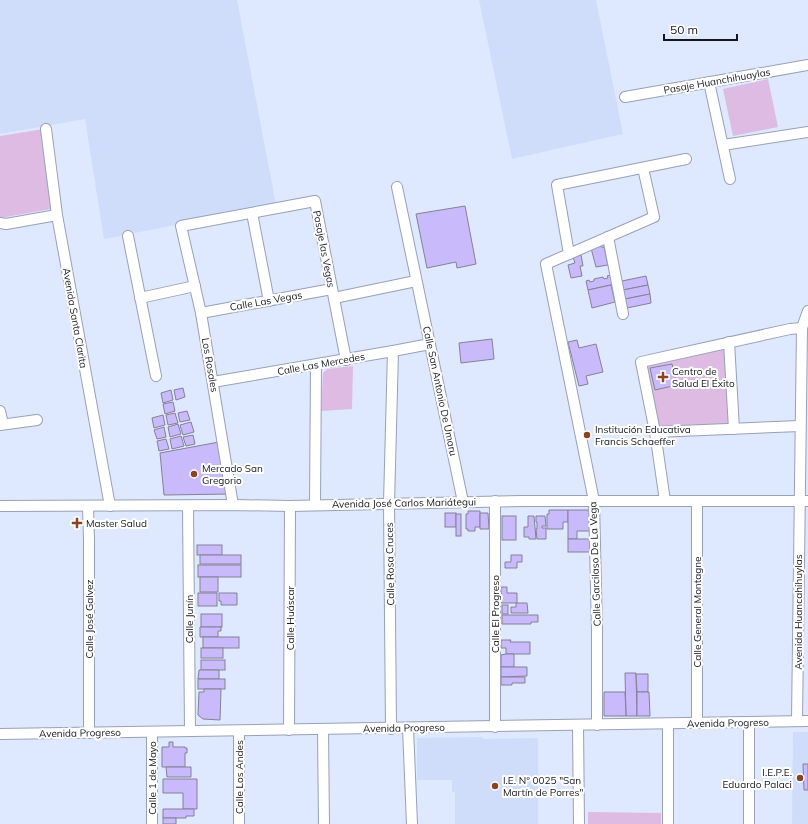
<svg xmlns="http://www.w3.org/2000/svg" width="808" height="824" font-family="Mulish,sans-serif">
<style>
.built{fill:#d0ddfa}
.green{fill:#ddbbe3}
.building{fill:#c8bafb;stroke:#858196}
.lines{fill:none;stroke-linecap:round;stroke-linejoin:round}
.minor-casing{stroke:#98a1b6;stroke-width:12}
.minor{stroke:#fff;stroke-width:10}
.poi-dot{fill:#8b4422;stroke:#fff;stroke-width:1.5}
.labels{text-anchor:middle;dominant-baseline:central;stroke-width:4;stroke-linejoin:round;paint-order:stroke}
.street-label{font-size:10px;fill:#14171e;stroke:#fff}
.poi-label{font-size:10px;fill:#14171e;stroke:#fff;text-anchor:start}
</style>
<rect width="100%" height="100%" fill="#dee8fe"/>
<g class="built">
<path d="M0 0H237L276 205 104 239 85 119 0 134Z"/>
<path d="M479 0H596L623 134 512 159Z"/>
<path d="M793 732H808V824H792Z"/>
<path d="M482 737 483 739 538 738V824H455V792H452V780H417V738Z"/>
</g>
<g class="green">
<path d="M768 79 778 127 733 136 723 89Z"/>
<path d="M43 129 57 208 0 218V136Z"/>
<path d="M724 348 728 381 730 426 659 429 646 365Z"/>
<path d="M353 366 352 409 321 411 323 373 327 369Z"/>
<path d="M588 812 661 813V824H588Z"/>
</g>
<g class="building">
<path d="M465 206 476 264 457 268 456 262 427 268 416 214Z"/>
<path d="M600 246 601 247H604L608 265 596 267 591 248Z"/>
<path d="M581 255 583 266H580L582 276 571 278 568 265 575 263 573 257Z"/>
<path d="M613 274 615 284 588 290 586 281 589 280 590 282 594 281V279L603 277 604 279 608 278 607 276Z"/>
<path d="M646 276 648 285 623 290 622 281Z"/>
<path d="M611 285 615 302 592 308 588 290Z"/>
<path d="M648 285 650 294 625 299 623 290Z"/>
<path d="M650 294 651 303 627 308 625 299Z"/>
<path d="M492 339 494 359 461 363 459 343Z"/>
<path d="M577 340 579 348 596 344 603 372 586 376 588 384 579 386 568 342Z"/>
<path d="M672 364 677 385 655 390 650 368Z"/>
<path d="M183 388 185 397 176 400 174 390Z"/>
<path d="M171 390 173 400 163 403 161 393Z"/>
<path d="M173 402 175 411 165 414 163 404Z"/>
<path d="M187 411 190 420 180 422 178 413Z"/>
<path d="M175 413 178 423 168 425 166 415Z"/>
<path d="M163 415 165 425 154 428 152 418Z"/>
<path d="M191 422 194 432 183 435 180 425Z"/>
<path d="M178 424 181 434 170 437 168 427Z"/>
<path d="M164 427 166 437 157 439 154 430Z"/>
<path d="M193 435 195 444 186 446 183 437Z"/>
<path d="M181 436 184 446 172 449 170 439Z"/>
<path d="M166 439 169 449 159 451 157 441Z"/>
<path d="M219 442 230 494 164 495 160 453Z"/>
<path d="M549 510H568V522H563V529H547V514H549Z"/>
<path d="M568 510H590V531H577V539H568Z"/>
<path d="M468 511H480V527H475V531H468V529H466V514H468Z"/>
<rect x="445" y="513" width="11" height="14"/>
<path d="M480 513H488L489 529H480Z"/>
<rect x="456" y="514" width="5" height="22"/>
<rect x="502" y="516" width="14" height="24"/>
<path d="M528 516H534L536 539H529V537H524V527H528Z"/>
<path d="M536 516H545L546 526H542V528H546V539H537L536 529H537V522H536Z"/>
<rect x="568" y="539" width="23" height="13"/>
<rect x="197" y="545" width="25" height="10"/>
<rect x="200" y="555" width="41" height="9"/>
<path d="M511 555H522V562H517V568H505V562H511Z"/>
<rect x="198" y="565" width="43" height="12"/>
<rect x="200" y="577" width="18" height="15"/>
<path d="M501 587H507V593H517V603H501Z"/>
<rect x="198" y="593" width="19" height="13"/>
<path d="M219 593H237V605H221V601H219Z"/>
<path d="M516 603H527L528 613H511V607H516Z"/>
<rect x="502" y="605" width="6" height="9"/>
<rect x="201" y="614" width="21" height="13"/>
<path d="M502 615H538V622H531V624H502Z"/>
<path d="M200 627H221V631H218V637H200Z"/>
<rect x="203" y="637" width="36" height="11"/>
<path d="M501 640H511L510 642H530V654H506V648H501Z"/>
<rect x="201" y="648" width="22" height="10"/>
<path d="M506 654H514V667H501V655Z"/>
<rect x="201" y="660" width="24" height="10"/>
<path d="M501 667H527V676L501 677Z"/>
<path d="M199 670H219V679H198Z"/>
<path d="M625 673H636L637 716H626Z"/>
<path d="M636 674H648V692H637Z"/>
<path d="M501 677H525V683H512V685H501Z"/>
<rect x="198" y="679" width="27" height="10"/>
<path d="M204 689H221L220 720 203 719 198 715 199 692H204Z"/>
<path d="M604 692H625L626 716H604Z"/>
<path d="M637 692H649L650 716H637Z"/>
<path d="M169 742H173V747H185V748H187V753H185V767H162V747H169Z"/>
<path d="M803 764H808V790H804Z"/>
<path d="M166 767H191V777H167Z"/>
<path d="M163 779H197V809H183V793H163Z"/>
<path d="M163 809H194V816H186V818H163Z"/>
<rect x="163" y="818" width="13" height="6"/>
</g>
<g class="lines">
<g class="minor-casing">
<g id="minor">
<path d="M709 82 730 179"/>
<path d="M625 97 808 65"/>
<path d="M46 129 57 215 110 506"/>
<path d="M723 145 808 132"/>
<path d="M397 187 463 502"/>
<path d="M252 213 269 301"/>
<path d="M0 223 6 224 57 215"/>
<path d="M128 236 156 376"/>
<path d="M608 237 623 314"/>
<path d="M569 254 557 185 686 159"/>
<path d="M140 298 195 286"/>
<path d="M334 298 416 281"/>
<path d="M201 313 332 289"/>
<path d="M729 342 734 429"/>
<path d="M213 382 393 351 430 344"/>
<path d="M0 411 3 424"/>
<path d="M0 425 37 420"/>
<path d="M655 432 800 426"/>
<path d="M495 501V727"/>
<path d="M665 501 655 432 641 362 790 329 802 328"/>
<path d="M697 501V723"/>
<path d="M233 505 201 313 181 226 315 201 346 360"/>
<path d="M315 505 316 365"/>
<path d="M0 506 235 505 290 506 523 501H808"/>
<path d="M88 506 89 540V733"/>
<path d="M188 506 190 731"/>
<path d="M797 721 802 328 808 311"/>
<path d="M749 722V824"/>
<path d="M668 724V824"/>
<path d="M597 725V631L594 501 546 264 654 217 643 168"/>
<path d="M578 726 579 824"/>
<path d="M408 728 412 824"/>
<path d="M391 729 389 503 393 351"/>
<path d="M289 730 290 506"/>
<path d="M323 730 324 824"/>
<path d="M239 731V824"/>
<path d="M152 732V824"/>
<path d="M0 734 808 721"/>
</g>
</g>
<use href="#minor" class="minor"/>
</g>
<g class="poi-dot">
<path d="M661 371h4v4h4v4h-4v4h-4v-4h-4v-4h4z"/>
<circle cx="587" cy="435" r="4"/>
<circle cx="194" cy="474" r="4"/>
<path d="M75 517h4v4h4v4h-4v4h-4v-4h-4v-4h4z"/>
<circle cx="800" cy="778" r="4"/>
<circle cx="495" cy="786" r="4"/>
</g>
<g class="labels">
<g class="street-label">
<text transform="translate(717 81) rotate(-10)">Pasaje Huanchihuaylas</text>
<text transform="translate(324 249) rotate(79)">Pasaje las Vegas</text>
<text transform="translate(266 301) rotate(-10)">Calle Las Vegas</text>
<text transform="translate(75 318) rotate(80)">Avenida Santa Clarita</text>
<text transform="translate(321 364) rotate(-10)">Calle Las Mercedes</text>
<text transform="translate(210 365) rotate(80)">Los Rosales</text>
<text transform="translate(440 391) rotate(78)">Calle San Antonio De Umaru</text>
<text transform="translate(404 503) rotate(-1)">Avenida José Carlos Mariátegui</text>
<text transform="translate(390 564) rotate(-91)">Calle Rosa Cruces</text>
<text transform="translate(595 564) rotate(-92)">Calle Garcilaso De La Vega</text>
<text transform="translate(697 612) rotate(-90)">Calle General Montagne</text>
<text transform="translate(798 612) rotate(-90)">Avenida Huancahihuylas</text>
<text transform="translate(495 614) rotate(-90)">Calle El Progreso</text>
<text transform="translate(290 618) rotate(-90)">Calle Huáscar</text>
<text transform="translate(89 619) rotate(-90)">Calle José Galvez</text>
<text transform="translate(189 619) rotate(-90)">Calle Junín</text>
<text transform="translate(728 723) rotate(-1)">Avenida Progreso</text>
<text transform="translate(404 728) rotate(-1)">Avenida Progreso</text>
<text transform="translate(80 733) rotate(-1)">Avenida Progreso</text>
<text transform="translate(239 777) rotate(-90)">Calle Los Andes</text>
<text transform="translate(152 778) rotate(-90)">Calle 1 de Mayo</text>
</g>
<g class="poi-label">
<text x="672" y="371">Centro de<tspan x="672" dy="12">Salud El Éxito</tspan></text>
<text x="595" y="429">Institución Educativa<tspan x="595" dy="12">Francis Schaeffer</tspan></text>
<text x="202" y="468">Mercado San<tspan x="202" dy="12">Gregorio</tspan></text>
<text x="86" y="523">Master Salud</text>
<text x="792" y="772" text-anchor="end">I.E.P.E.<tspan x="792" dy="12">Eduardo Palaci</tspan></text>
<text x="503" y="780">I.E. N° 0025 "San<tspan x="503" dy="12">Martín de Porres"</tspan></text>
</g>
</g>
<path d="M664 34v6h73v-6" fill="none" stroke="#14171e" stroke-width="2"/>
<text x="670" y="34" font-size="12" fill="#14171e" stroke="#ffffff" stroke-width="3" paint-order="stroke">50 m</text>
</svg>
